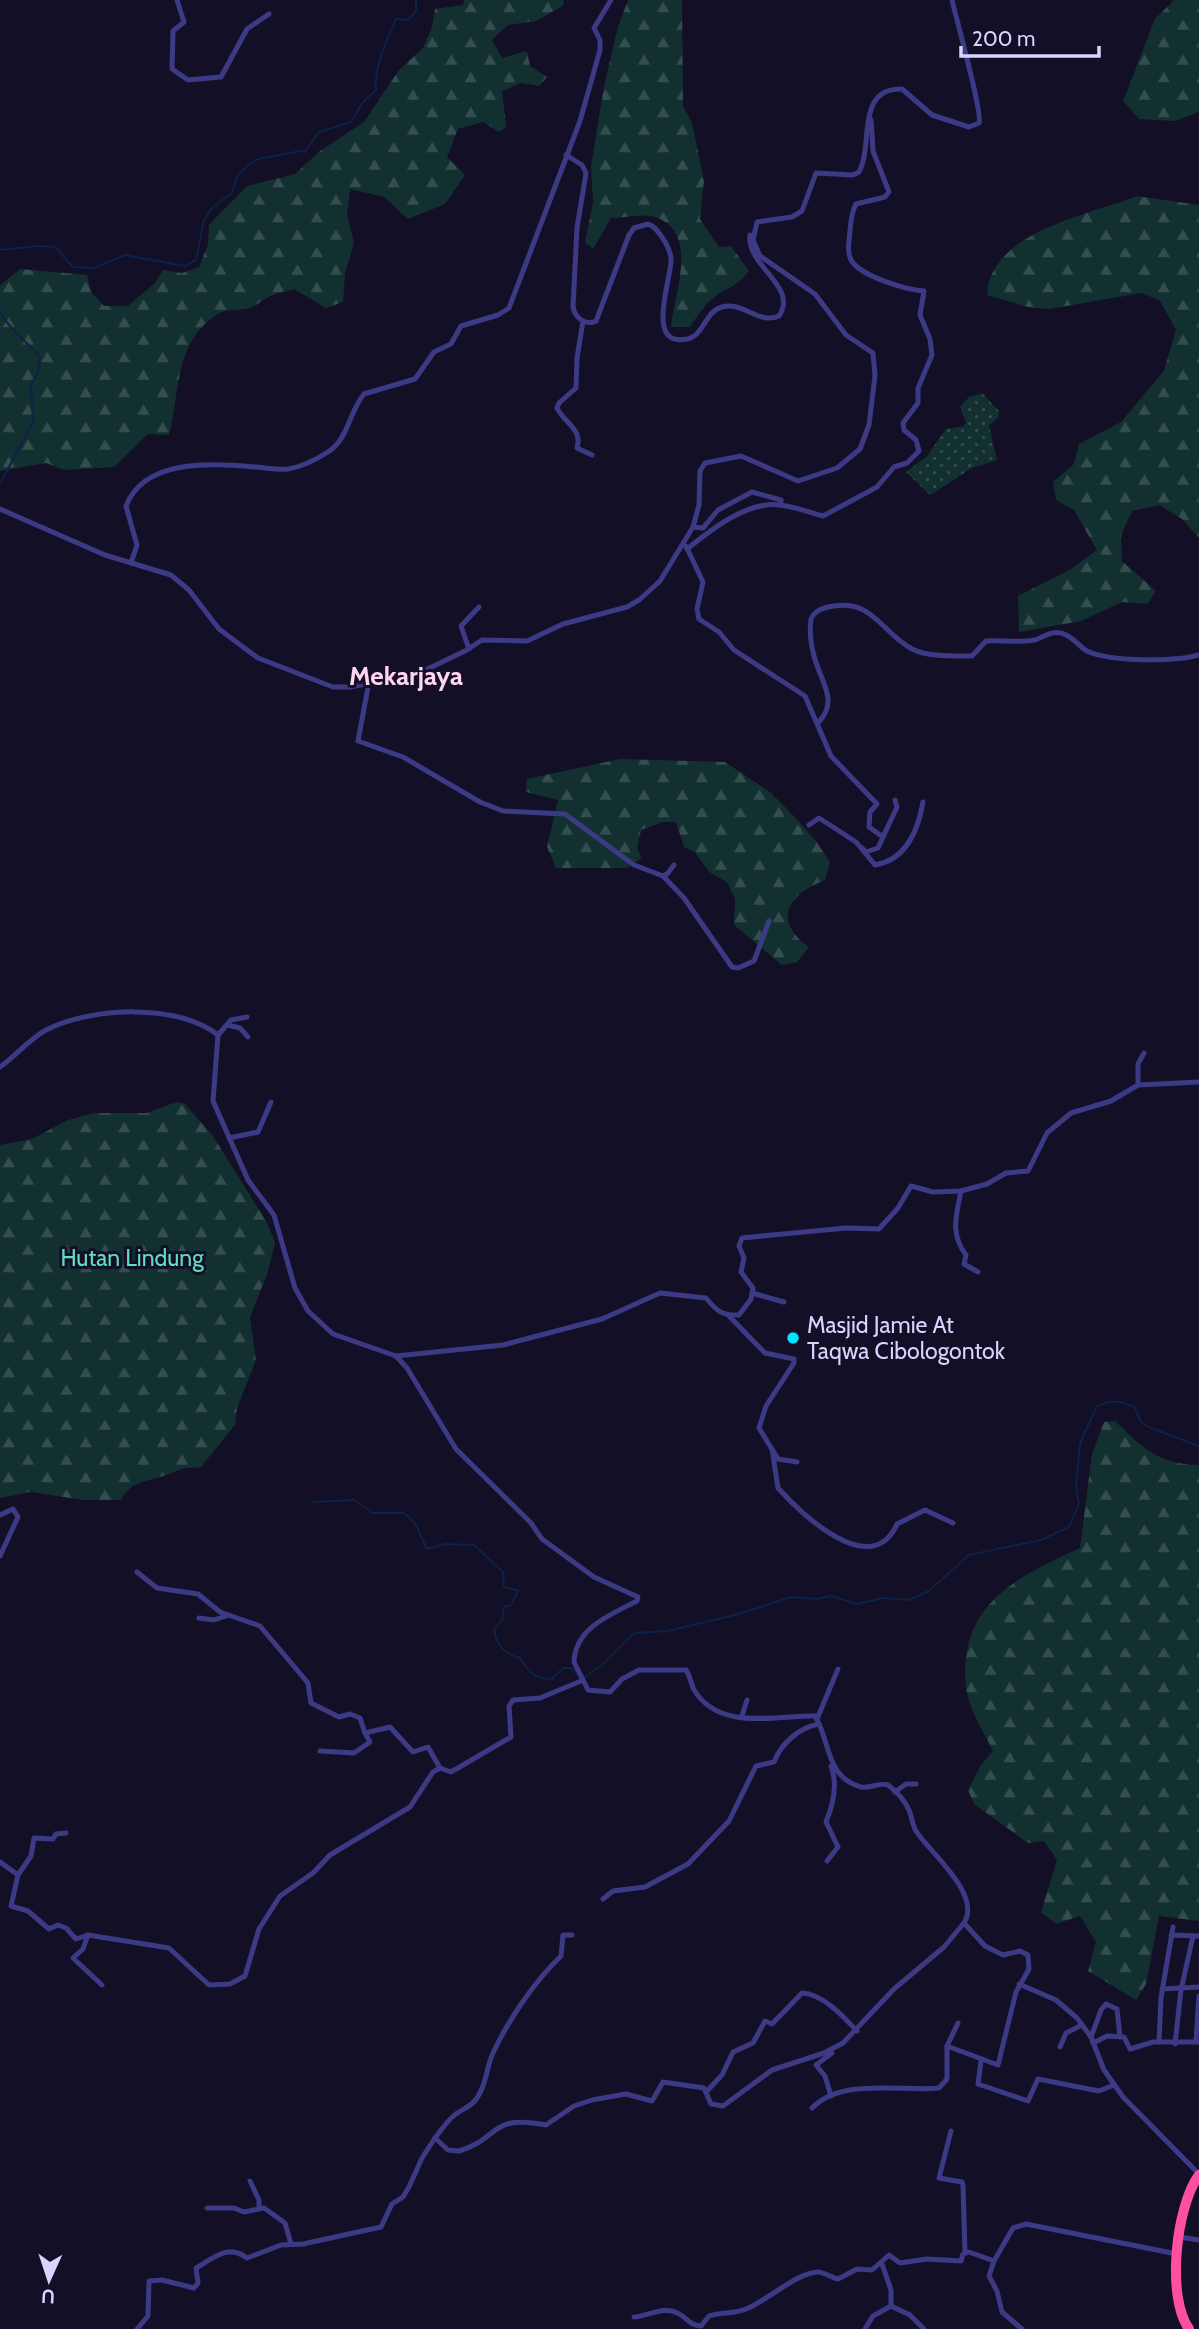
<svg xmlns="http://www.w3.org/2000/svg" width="1199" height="2329" font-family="Cabin,sans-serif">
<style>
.grass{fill:url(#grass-dots)}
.forest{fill:url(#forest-firs)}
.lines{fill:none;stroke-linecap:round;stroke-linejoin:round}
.stream{stroke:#0c2248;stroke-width:2}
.street{stroke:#3d3a85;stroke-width:5}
.highway{stroke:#ff4fa3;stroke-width:10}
.poi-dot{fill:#00e5ff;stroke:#130f26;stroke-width:2.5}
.labels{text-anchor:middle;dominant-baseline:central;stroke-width:6;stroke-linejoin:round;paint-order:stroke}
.park-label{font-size:23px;fill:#5fe0c0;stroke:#130f26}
.poi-label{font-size:23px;fill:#d9d4ff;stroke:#130f26;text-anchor:start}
.quarter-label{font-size:26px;font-weight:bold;fill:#ffd6f0;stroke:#130f26}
</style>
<defs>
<pattern id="grass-dots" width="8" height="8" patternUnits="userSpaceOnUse" patternTransform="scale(1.75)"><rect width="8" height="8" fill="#12302f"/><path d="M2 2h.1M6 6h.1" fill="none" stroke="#344d4e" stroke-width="1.8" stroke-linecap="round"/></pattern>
<pattern id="forest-firs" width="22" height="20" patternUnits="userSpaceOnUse" patternTransform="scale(1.75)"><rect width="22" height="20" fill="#12302f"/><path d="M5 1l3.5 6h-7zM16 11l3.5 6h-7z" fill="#344d4e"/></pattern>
</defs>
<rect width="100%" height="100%" fill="#130f26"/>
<path class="grass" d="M982 393 999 411V417L989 425 997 460 972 468 930 495 906 472 927 456 946 429 964 426 966 422 960 407 969 397Z"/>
<g class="forest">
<path d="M464 0H564L563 6 536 21 508 25 492 40 502 58 527 51 530 66 547 77 539 86 521 83 502 91 506 127 499 132 483 122 458 129 447 157 465 175 445 204 408 219 384 197 350 189 347 215 354 243 345 273 343 302 326 308 294 289C287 291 280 292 273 295 265 298 258 305 250 308 240 311 227 308 218 314 173 342 181 392 169 435L148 434 114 467 64 470 46 463 0 471V285L20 269 87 275 91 292 104 306H128L155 283 163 270 182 273 199 267 208 244 209 225 247 186 295 174 320 151 364 122 399 70 423 48 432 27 435 9 463 5Z"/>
<path d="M628 0H682L683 106 692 123 704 181 700 219 719 247 731 246 749 271C735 289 732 284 717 295 705 304 698 315 690 327H671C674 295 700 232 655 217 641 213 625 218 611 218L593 249 585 242 593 203 591 166 604 87 617 30Z"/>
<path d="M1174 0H1199V112L1175 121 1139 119 1123 101 1155 19Z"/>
<path d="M1137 196 1199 205V538L1182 519 1159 505 1132 511 1121 535 1122 561 1156 591 1147 604 1122 602 1081 621 1019 632 1018 596 1071 569 1097 550 1074 510 1056 500 1053 482 1074 464 1079 444 1121 422 1164 371 1176 330 1160 301 1142 293 1049 309 1028 307 987 295C990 231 1090 215 1137 196Z"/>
<path d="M620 759 725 762 770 792 790 812 816 841 830 862 825 880C789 894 771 920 809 947L797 962 782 965 734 925 735 899 727 882 709 872 695 852 684 847 676 822H663L641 830 637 848 642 858 627 868H556L547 847 558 800 526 792 527 779Z"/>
<path d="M176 1102 184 1103 213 1136 266 1221 275 1242 268 1272 250 1317 256 1360 237 1408 235 1425 200 1468C180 1466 180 1471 163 1476 144 1483 132 1480 121 1500H83L30 1492 0 1498V1145L32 1139 68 1120 94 1113H147Z"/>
<path d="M1115 1421C1143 1448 1158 1464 1199 1465V1921L1159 1916 1146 1984 1136 2000 1088 1971 1096 1942 1080 1916 1056 1924 1041 1912 1057 1860 1044 1841 1028 1843 974 1804 968 1790 981 1765 993 1751C986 1736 977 1722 971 1707 965 1692 964 1675 966 1659 972 1596 1029 1572 1080 1548L1092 1454 1104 1422Z"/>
</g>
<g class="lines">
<g class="stream">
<path d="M0 250 38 246 55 247 73 267 94 268 125 255 185 266 196 260 204 220 212 208 232 193 237 177 248 165 258 159 306 150 319 132 351 122 363 102 376 90C374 66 386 42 396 19L408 20 416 11V0"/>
<path d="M0 312C9 329 27 342 40 357L38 373 31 384 33 422 0 484"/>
<path d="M312 1502 354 1500 373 1513H404L415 1523 427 1549 445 1544 474 1545 503 1572 504 1587 518 1591 511 1605 504 1607 502 1621 494 1628C496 1645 504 1654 520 1658 529 1672 535 1679 552 1679L563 1668H571L579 1676"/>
<path d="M585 1677 603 1664 634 1633 668 1631 739 1614 791 1597 817 1599 831 1596 857 1604 883 1598 908 1600 929 1591 969 1555 1041 1540 1069 1527 1079 1504 1076 1488 1080 1443 1097 1406C1112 1400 1119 1400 1134 1407L1141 1422 1149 1427 1199 1446"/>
</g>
<g class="street">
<path d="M177 0 184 22 173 31 172 69 188 80 221 77 247 29 269 14"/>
<path d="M566 155 582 165 586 173 577 228 573 307C575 318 586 326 596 321L629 235 634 228 648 224C658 227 670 248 671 258 673 275 643 348 687 339 704 336 705 311 722 307 743 301 759 325 779 316 799 286 746 266 750 235"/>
<path d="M583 321 577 358 576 388 559 403 557 408C564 423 583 429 577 448L592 455"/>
<path d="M0 509 105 555 171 575 189 590 219 629 258 658 333 687H349L413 676 465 651 482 640 527 641 563 624 627 607 639 600 660 581 693 527 699 505 700 471 705 463 741 456 798 481 837 468 860 449 869 425 875 376 873 353 846 335 815 294 760 256 753 240 757 222 792 217 802 211 816 173 853 175 859 172C874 144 855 88 902 89L932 115 969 127 979 123C983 114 956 18 952 0"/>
<path d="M693 527 703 528 718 510 752 492 781 500V505"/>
<path d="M686 546 703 582 697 609 699 619 719 632 734 650 805 696 831 756 877 804 870 812 869 827 883 837 897 807 895 800"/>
<path d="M687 549C712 529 747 501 780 505 795 507 809 512 823 516L877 487 894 467 907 463 919 451 916 440 904 430 903 423 918 403V388L932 355 930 339 920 315 924 291C906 290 865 277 853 263 846 254 849 241 850 231 851 221 851 213 856 204L885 197 889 192 873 151 871 120"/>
<path d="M131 563 137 545 126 506C145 457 214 464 256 467 267 468 278 470 288 469 302 467 317 459 328 452 349 438 349 412 364 394L415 379 434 352 451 344 461 326 498 315 509 308 580 121 600 50V40L594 28 611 0"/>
<path d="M469 649 461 626 479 607"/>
<path d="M369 682 358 741 403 757 480 802 503 811 565 814 634 865 663 876 667 874 674 865"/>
<path d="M818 723C836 704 826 689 818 668 812 653 809 635 811 619 815 611 820 609 828 607 873 597 880 632 912 649 927 657 955 656 972 656L986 641C1001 640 1020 643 1035 640 1044 637 1050 631 1061 633 1073 636 1077 645 1087 651 1110 662 1175 662 1199 655"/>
<path d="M809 825 819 818 856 842 875 865C906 860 918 831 923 802"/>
<path d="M862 848 866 852 878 848 883 837"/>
<path d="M663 876 684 898 732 967 738 968 754 961 769 921"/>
<path d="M227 1025 240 1028 248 1037"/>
<path d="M218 1035 231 1020 247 1017"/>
<path d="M0 1067C16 1056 28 1040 46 1030 91 1007 178 1003 218 1035L213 1101 248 1180 274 1215 295 1288 308 1311 333 1334 396 1356 407 1368 456 1449 531 1523 542 1539 594 1577 638 1597 637 1601C610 1615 575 1628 574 1662L588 1690 610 1692 622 1679 639 1670H686C690 1676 691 1683 694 1690 720 1732 776 1715 815 1716 831 1742 825 1777 861 1787 871 1789 878 1782 888 1785 896 1791 905 1801 909 1810 912 1817 912 1824 916 1831 930 1853 982 1894 964 1923L985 1946 1003 1955 1020 1951 1028 1955 1029 1969 1016 1992 998 2065 947 2046"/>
<path d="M1138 1085V1064L1144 1053"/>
<path d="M229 1138 258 1132 271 1102"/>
<path d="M961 1191C956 1216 950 1234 966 1255L964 1264 978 1272"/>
<path d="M752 1293 784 1302"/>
<path d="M728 1315 765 1353 794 1359V1363L766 1406 759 1428 778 1459 797 1462"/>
<path d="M396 1356 503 1345 602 1319 660 1293 706 1298C716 1310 721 1316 739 1315L751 1299 753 1288 741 1272 744 1258 739 1246 742 1238 846 1228 879 1229 898 1208 911 1186 933 1192 961 1191 987 1184 1006 1173 1028 1171 1047 1133 1071 1113 1111 1101 1138 1085 1199 1082"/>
<path d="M772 1449 778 1488C802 1515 872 1581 897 1524L925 1510 953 1523"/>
<path d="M0 1515 13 1509 18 1517 0 1556"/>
<path d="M137 1572 157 1588 198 1594 220 1612 260 1626 308 1683 311 1703 339 1717 350 1714 360 1718 365 1733 390 1727 413 1752 428 1747 440 1768"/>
<path d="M199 1618 214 1620 226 1616"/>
<path d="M742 1716 747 1700"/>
<path d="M817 1719 838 1669"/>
<path d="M320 1751 354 1753 370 1742 365 1733"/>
<path d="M895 1792 906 1784H916"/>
<path d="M827 1861 838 1847 826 1822C833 1805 838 1784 831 1766"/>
<path d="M0 1862 18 1875 11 1906 28 1911 49 1929 58 1925 66 1928 76 1939 88 1935 169 1948 209 1985 230 1984 245 1976 259 1929 280 1896 313 1873 330 1855 410 1807 433 1772 440 1768 451 1772 511 1737 509 1706 513 1700 540 1698 581 1681"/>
<path d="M18 1875 31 1856 34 1838 53 1839 56 1834 66 1833"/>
<path d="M603 1899 613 1891 645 1887 688 1864 729 1821 756 1766 774 1762C781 1744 798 1728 819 1724"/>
<path d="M88 1935 83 1949 73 1958 102 1985"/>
<path d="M1171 1935 1199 1936"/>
<path d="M1019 1984 1056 2000 1077 2018 1091 2037 1104 2070 1123 2097 1199 2174"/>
<path d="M1162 1989 1199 1987"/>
<path d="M1091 2037 1101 2010 1106 2004 1117 2009 1120 2037"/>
<path d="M1196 2041 1199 1996"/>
<path d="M1159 2042 1161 1998 1173 1927"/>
<path d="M1093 2043 1107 2036 1124 2037 1130 2049 1153 2042H1199"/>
<path d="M1175 2044 1181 1990 1193 1936"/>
<path d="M1060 2047 1066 2033 1082 2025"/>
<path d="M981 2061 978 2084 1028 2101 1038 2079 1099 2091 1114 2085"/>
<path d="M707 2091 722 2075 733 2052 753 2043 765 2021 772 2024 802 1993C823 1994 843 2016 857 2031"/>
<path d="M831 2096 825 2076 816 2065 832 2053"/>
<path d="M812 2108C842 2077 901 2092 939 2088L947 2079V2046L958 2023"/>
<path d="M951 2131 939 2178 962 2182 963 2185 965 2253"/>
<path d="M435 2138C441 2131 448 2119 456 2114 464 2108 471 2107 477 2098 487 2084 486 2068 493 2053 509 2019 534 1982 561 1956L563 1935H572"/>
<path d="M250 2181 259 2200V2206"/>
<path d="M207 2208H234L244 2212 264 2208 285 2223 291 2244"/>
<path d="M1179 2237 1199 2240"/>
<path d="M994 2261 989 2276 997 2291 1002 2312 1022 2329"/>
<path d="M882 2264 891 2290V2306L910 2315 924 2329"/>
<path d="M634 2317C649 2316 665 2304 681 2315 688 2320 690 2325 701 2326L709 2316C721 2312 734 2314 746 2309 765 2302 798 2272 818 2272 824 2272 831 2278 838 2279L857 2269 872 2270 889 2255 900 2263 927 2259 961 2261 963 2254 969 2252 994 2261 1013 2228 1026 2224 1177 2254"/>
<path d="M137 2329 148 2316 149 2281 162 2280 194 2288 198 2283 196 2268C212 2259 228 2243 247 2258L281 2245 303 2244 381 2227 392 2204 403 2197 409 2187 422 2158 435 2138 448 2150 459 2151C501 2138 489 2114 546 2125L574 2106 592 2100 626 2094 652 2101 663 2082 704 2088 711 2104 723 2106 772 2070 824 2053 843 2043 894 1989 944 1947 964 1923"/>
<path d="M865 2329 873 2316 891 2306"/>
</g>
<path class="highway" d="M1189 2329C1166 2297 1176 2206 1199 2175"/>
</g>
<circle class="poi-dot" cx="793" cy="1338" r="7"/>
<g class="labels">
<g class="park-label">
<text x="132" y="1258">Hutan Lindung</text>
</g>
<g class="poi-label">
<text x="807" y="1325">Masjid Jamie At<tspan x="807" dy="26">Taqwa Cibologontok</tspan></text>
</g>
<g class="quarter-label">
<text x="406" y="676">Mekarjaya</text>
</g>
</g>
<g transform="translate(49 2280) rotate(183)" stroke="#130f26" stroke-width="5" paint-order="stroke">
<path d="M0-5L12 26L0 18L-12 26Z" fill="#d9d4ff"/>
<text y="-10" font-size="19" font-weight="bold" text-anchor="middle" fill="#d9d4ff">U</text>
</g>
<path d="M961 46v10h138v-10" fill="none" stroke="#d9d4ff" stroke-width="3.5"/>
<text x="972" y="46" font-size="21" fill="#d9d4ff" stroke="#130f26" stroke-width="5" paint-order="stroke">200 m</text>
</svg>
